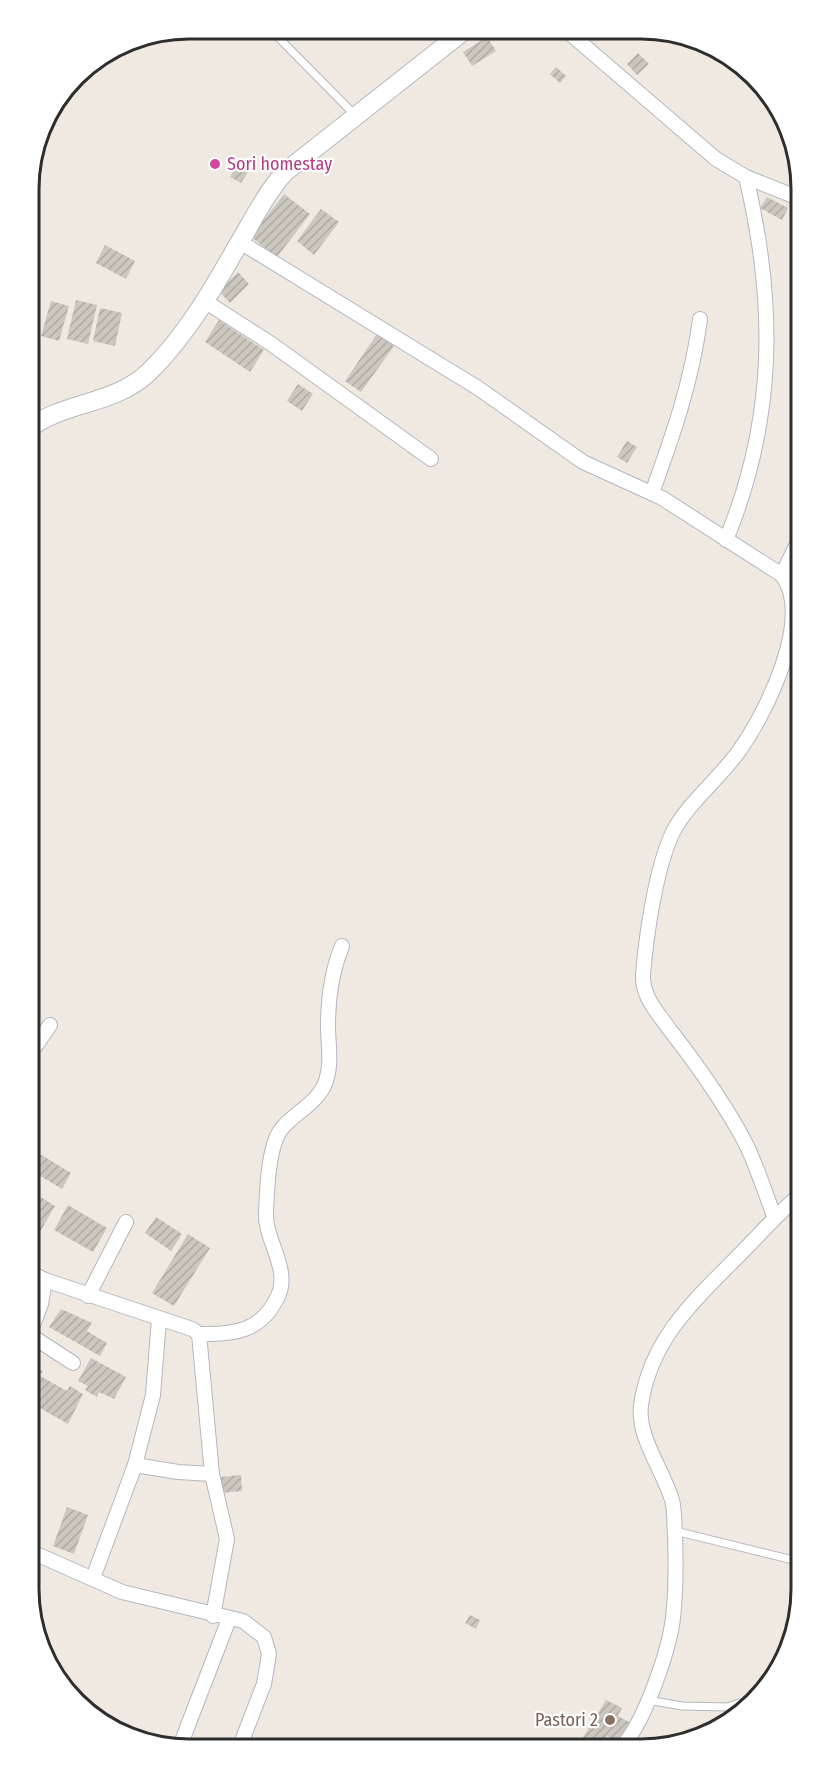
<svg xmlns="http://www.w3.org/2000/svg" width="830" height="1778" font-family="'Fira Sans Condensed',sans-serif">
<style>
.building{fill:url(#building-hatch)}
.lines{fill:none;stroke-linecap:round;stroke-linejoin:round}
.service-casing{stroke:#b4b7c1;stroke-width:9}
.minor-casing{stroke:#b4b7c1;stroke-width:16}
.secondary-casing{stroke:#b4b7c1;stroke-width:20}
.service{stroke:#fff;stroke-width:7}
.minor{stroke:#fff;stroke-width:14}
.secondary{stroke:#fff;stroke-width:18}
.hotel-dot{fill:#d1479c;stroke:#fff;stroke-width:2}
.education-dot{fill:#8d6e63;stroke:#fff;stroke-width:2}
.labels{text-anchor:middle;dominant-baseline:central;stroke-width:4.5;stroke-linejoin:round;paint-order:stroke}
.hotel-label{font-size:18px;fill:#b23c85;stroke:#fff;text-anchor:start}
.education-label{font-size:18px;fill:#785e54;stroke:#fff;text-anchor:end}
.rim{fill:none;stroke:#2e2e2e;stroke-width:3}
</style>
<defs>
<pattern id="building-hatch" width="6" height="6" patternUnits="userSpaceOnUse" patternTransform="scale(1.5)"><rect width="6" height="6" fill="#cbc7bf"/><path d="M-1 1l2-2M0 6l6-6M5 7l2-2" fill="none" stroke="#afaba4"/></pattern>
</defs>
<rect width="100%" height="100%" fill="#efe9e1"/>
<g class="building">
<path d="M487 37 496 51 472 66 463 52Z"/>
<path d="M638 53 649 64 637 75 627 64Z"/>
<path d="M556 67 566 76 560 83 550 74Z"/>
<path d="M239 162 250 169 241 183 230 177Z"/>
<path d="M284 194 310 214 277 257 251 237Z"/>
<path d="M767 197 788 208 782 220 760 208Z"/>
<path d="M321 209 339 222 314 255 297 241Z"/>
<path d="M105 245 135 261 126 279 96 263Z"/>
<path d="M238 272 249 284 230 303 219 291Z"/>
<path d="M76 300 97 305 88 344 67 339Z"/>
<path d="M51 301 69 306 59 341 41 336Z"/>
<path d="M100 308 122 313 115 346 93 341Z"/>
<path d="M219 320 264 350 250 372 205 342Z"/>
<path d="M377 334 394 346 361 392 345 381Z"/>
<path d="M298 384 313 394 302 411 287 401Z"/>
<path d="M627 441 637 447 627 463 617 457Z"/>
<path d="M40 1154 71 1173 62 1189 32 1171Z"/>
<path d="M33 1192 55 1206 33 1244Z"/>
<path d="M68 1205 107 1228 93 1252 54 1230Z"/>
<path d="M156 1217 182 1234 171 1251 145 1233Z"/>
<path d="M188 1234 210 1248 174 1306 152 1293Z"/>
<path d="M61 1309 92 1323 87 1331 107 1343 100 1356 49 1327Z"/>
<path d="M91 1358 126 1377 114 1399 99 1392 97 1397 85 1390 88 1386 78 1381Z"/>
<path d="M34 1366 43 1371 40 1376 67 1391 70 1386 83 1394 68 1424 33 1404Z"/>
<path d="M33 1427 41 1432 33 1444Z"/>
<path d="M241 1475 242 1491 221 1493 220 1477Z"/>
<path d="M67 1507 88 1515 74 1554 53 1546Z"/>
<path d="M470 1615 480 1620 476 1629 465 1623Z"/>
<path d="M606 1700 622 1708 618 1716 633 1724 621 1744 607 1736 601 1744H591L582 1739Z"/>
</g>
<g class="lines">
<g class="service-casing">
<g id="service">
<path d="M270 29 355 115"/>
<path d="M32 1180 34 1178"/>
<path d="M675 1531 801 1562"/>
<path d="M648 1700 682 1706 728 1707 739 1703 746 1707"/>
<path d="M728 1707 729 1715 734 1719"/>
</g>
</g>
<g class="minor-casing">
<g id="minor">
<path d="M567 31 716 159 746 177 796 197"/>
<path d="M240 242 478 388 583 462 662 498 782 575C814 618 766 713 739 751 720 778 687 804 673 832 656 867 646 936 643 975 642 997 658 1013 670 1030 698 1066 725 1104 746 1144 757 1167 765 1192 774 1216"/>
<path d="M206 302 270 343 431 459"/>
<path d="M652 493C673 435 692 381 700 319"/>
<path d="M726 540C776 418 776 303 746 177"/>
<path d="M782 575 797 544"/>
<path d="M32 1051 50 1025"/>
<path d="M33 1274 45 1280 41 1304 33 1325"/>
<path d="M45 1280 192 1329 199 1334 212 1474 227 1539 213 1616"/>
<path d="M88 1296 126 1222"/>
<path d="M199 1334C235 1335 262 1331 278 1296 291 1269 264 1239 266 1212 267 1191 268 1143 283 1127 296 1112 319 1102 326 1081 332 1063 328 1044 328 1026 328 998 331 973 342 946"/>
<path d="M33 1337 73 1363"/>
<path d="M135 1465 153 1395 159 1319"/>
<path d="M34 1553 122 1592 243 1621 264 1637 269 1654 264 1684 240 1746"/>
<path d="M93 1578 135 1465 178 1472 212 1474"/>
<path d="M624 1744C645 1720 669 1651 673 1618 676 1591 676 1563 675 1536 674 1524 675 1511 672 1500 663 1470 637 1437 641 1405 651 1334 702 1294 748 1246 766 1228 780 1211 800 1195"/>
<path d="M180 1746 229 1619"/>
</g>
</g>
<g class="secondary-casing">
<path id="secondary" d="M30 428C62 402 115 405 149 372 186 336 213 289 238 245 253 220 266 193 285 172L465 30"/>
</g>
<use href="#service" class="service"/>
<use href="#minor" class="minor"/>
<use href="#secondary" class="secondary"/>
</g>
<circle class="hotel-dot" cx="215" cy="164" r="6"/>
<circle class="education-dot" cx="610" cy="1720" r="6"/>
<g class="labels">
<g class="hotel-label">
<text x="227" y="164">Sori homestay</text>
</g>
<g class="education-label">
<text x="598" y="1720">Pastori 2</text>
</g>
</g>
<path d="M0 0H830V1778H0ZM189 39H641A150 150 0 0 1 791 189V1589A150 150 0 0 1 641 1739H189A150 150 0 0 1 39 1589V189A150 150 0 0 1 189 39Z" fill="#fff" fill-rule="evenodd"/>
<path class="rim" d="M189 39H641A150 150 0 0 1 791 189V1589A150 150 0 0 1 641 1739H189A150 150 0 0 1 39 1589V189A150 150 0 0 1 189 39Z"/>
</svg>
